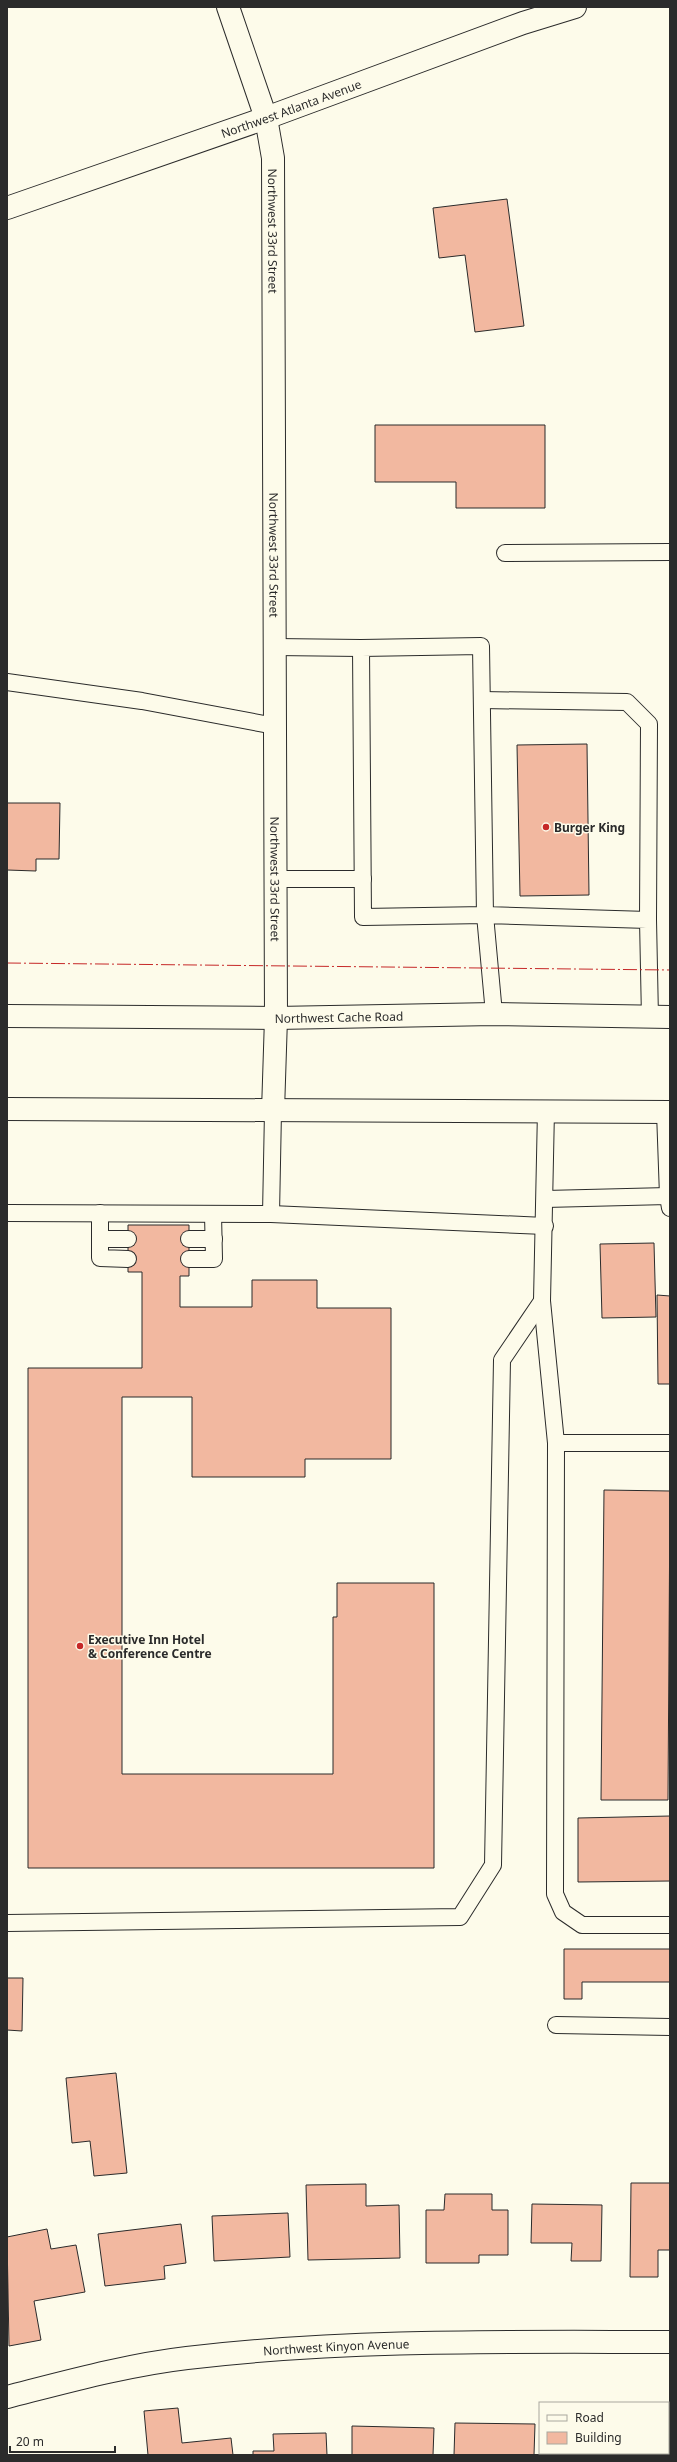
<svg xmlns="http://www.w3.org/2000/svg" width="677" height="2462" font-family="'Noto Sans',sans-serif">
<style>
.building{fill:#f2b8a0;stroke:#2b2b2b}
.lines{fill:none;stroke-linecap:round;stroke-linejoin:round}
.lane-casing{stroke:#2b2b2b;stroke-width:18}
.street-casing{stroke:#2b2b2b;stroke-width:24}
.primary-casing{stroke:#2b2b2b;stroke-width:24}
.lane{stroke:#fdfbea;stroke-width:16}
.street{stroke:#fdfbea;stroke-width:22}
.primary{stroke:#fdfbea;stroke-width:22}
.power{stroke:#c62828;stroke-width:1;stroke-dasharray:14 3 2 3;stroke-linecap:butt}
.poi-dot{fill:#c62828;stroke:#fdfbea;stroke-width:1.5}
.labels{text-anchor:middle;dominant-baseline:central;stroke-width:3;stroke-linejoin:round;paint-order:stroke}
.street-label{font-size:12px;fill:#2b2b2b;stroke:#fdfbea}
.poi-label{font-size:12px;font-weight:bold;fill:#2b2b2b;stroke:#fdfbea;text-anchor:start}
</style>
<rect width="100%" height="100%" fill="#fdfbea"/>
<g class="building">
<path d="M507 199 524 326 475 332 465 255 439 258 433 208Z"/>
<path d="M375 425H545V508H456V482H375Z"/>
<path d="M587 744 589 895 520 896 517 745Z"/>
<path d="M7 803H60L59 859H36V871L7 870Z"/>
<path d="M128 1225H189V1276H180V1307H252V1280H317V1308H391V1459H305V1477H192V1397H122V1774H333V1617H337V1583H434V1868H28V1368H142V1272H128Z"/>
<path d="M654 1243 656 1317 602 1318 600 1244Z"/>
<path d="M657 1295 670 1296V1384H658Z"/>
<path d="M604 1490 670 1491 668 1800H601Z"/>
<path d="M670 1816V1881L578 1882V1818Z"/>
<path d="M564 1949H670V1982H582V1999H564Z"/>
<path d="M7 1978H23L22 2031 7 2030Z"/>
<path d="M116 2073 127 2173 94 2176 90 2141 72 2143 66 2078Z"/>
<path d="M631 2183H670V2250H658V2277H630Z"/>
<path d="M366 2184V2206L399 2205 400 2258 308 2260 306 2185Z"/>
<path d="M445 2194H492V2210H508V2255H479V2263H426V2210H444Z"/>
<path d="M532 2204 602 2205 601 2261H571L572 2243H531Z"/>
<path d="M288 2213 290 2257 214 2261 212 2216Z"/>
<path d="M181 2224 186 2263 164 2266 165 2279 105 2286 98 2234Z"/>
<path d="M47 2229 51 2249 76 2245 85 2292 34 2301 41 2340 9 2346 7 2237Z"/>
<path d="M178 2408 182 2443 231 2438 233 2455H148L144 2411Z"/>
<path d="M455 2423 535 2424 534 2455H454Z"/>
<path d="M668 2425H670V2455H657V2453H668Z"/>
<path d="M352 2426 434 2428 433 2455H352Z"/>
<path d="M326 2433 327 2455H253V2451H274L273 2434Z"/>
<rect x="559" y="2453" width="73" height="2"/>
</g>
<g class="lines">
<g class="lane-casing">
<g id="lane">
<path d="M505 553 670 552"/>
<path d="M275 647 361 648"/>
<path d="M7 682 142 701 275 726"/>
<path d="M482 700 627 702 649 724 648 920"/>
<path d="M276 879H363"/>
<path d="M494 1014 485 915 363 917 361 648 481 646 485 915 648 920 650 1018"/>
<path d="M546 1110 542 1301 556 1443 555 1894 563 1912 582 1925H670"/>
<path d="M665 1112 668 1196"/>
<path d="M545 1199 668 1196 670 1208"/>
<path d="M7 1213 271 1214 545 1226"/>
<path d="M100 1213V1258L128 1259"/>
<path d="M271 1214 273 1111"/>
<path d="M100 1239H128"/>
<path d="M189 1239H214"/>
<path d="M189 1259H214L213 1214"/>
<path d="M556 1443H670"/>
<path d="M7 1923 460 1917 493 1865 502 1360 542 1301"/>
<path d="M556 2025 670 2027"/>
</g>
</g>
<g class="street-casing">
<g id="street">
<path id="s1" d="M228 7 266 118 273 158 276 1018 273 1111"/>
<path id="s2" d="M7 208 266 118 523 23 575 7"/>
<path id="s3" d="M7 2397C66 2382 127 2365 187 2358 348 2339 509 2342 670 2342"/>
</g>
</g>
<g class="primary-casing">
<g id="primary">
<path id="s4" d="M7 1016 276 1018 494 1014 670 1017"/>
<path d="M7 1109 670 1112"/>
</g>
</g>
<use href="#lane" class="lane"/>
<use href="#street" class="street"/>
<use href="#primary" class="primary"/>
<path class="power" d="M7 963 670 970"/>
</g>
<g class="poi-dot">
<circle cx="546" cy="827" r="4"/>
<circle cx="80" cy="1646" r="4"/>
</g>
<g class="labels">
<g class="street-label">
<text stroke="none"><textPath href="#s2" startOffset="301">Northwest Atlanta Avenue</textPath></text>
<text stroke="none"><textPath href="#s1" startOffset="231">Northwest 33rd Street</textPath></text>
<text stroke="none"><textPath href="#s1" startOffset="555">Northwest 33rd Street</textPath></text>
<text stroke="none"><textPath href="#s1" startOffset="879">Northwest 33rd Street</textPath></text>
<text stroke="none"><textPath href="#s4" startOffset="332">Northwest Cache Road</textPath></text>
<text stroke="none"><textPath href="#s3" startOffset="334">Northwest Kinyon Avenue</textPath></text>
</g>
<g class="poi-label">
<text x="554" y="827">Burger King</text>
<text x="88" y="1639">Executive Inn Hotel<tspan x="88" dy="14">&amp; Conference Centre</tspan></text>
</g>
</g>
<rect width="677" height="2462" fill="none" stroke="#2b2b2b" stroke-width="16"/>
<rect x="539" y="2402" width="130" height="52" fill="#fdfbea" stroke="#a9a89e"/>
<rect x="547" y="2415" width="20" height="6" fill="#fdfbea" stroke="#a9a89e"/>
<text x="575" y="2422" font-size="12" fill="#2b2b2b">Road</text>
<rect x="547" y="2432" width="20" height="12" fill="#f2b8a0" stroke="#a9a89e"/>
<text x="575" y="2442" font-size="12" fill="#2b2b2b">Building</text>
<path d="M10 2446v6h105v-6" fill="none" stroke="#2b2b2b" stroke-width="2"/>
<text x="16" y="2446" font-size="12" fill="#2b2b2b" stroke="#fdfbea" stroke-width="3" paint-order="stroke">20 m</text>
</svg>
